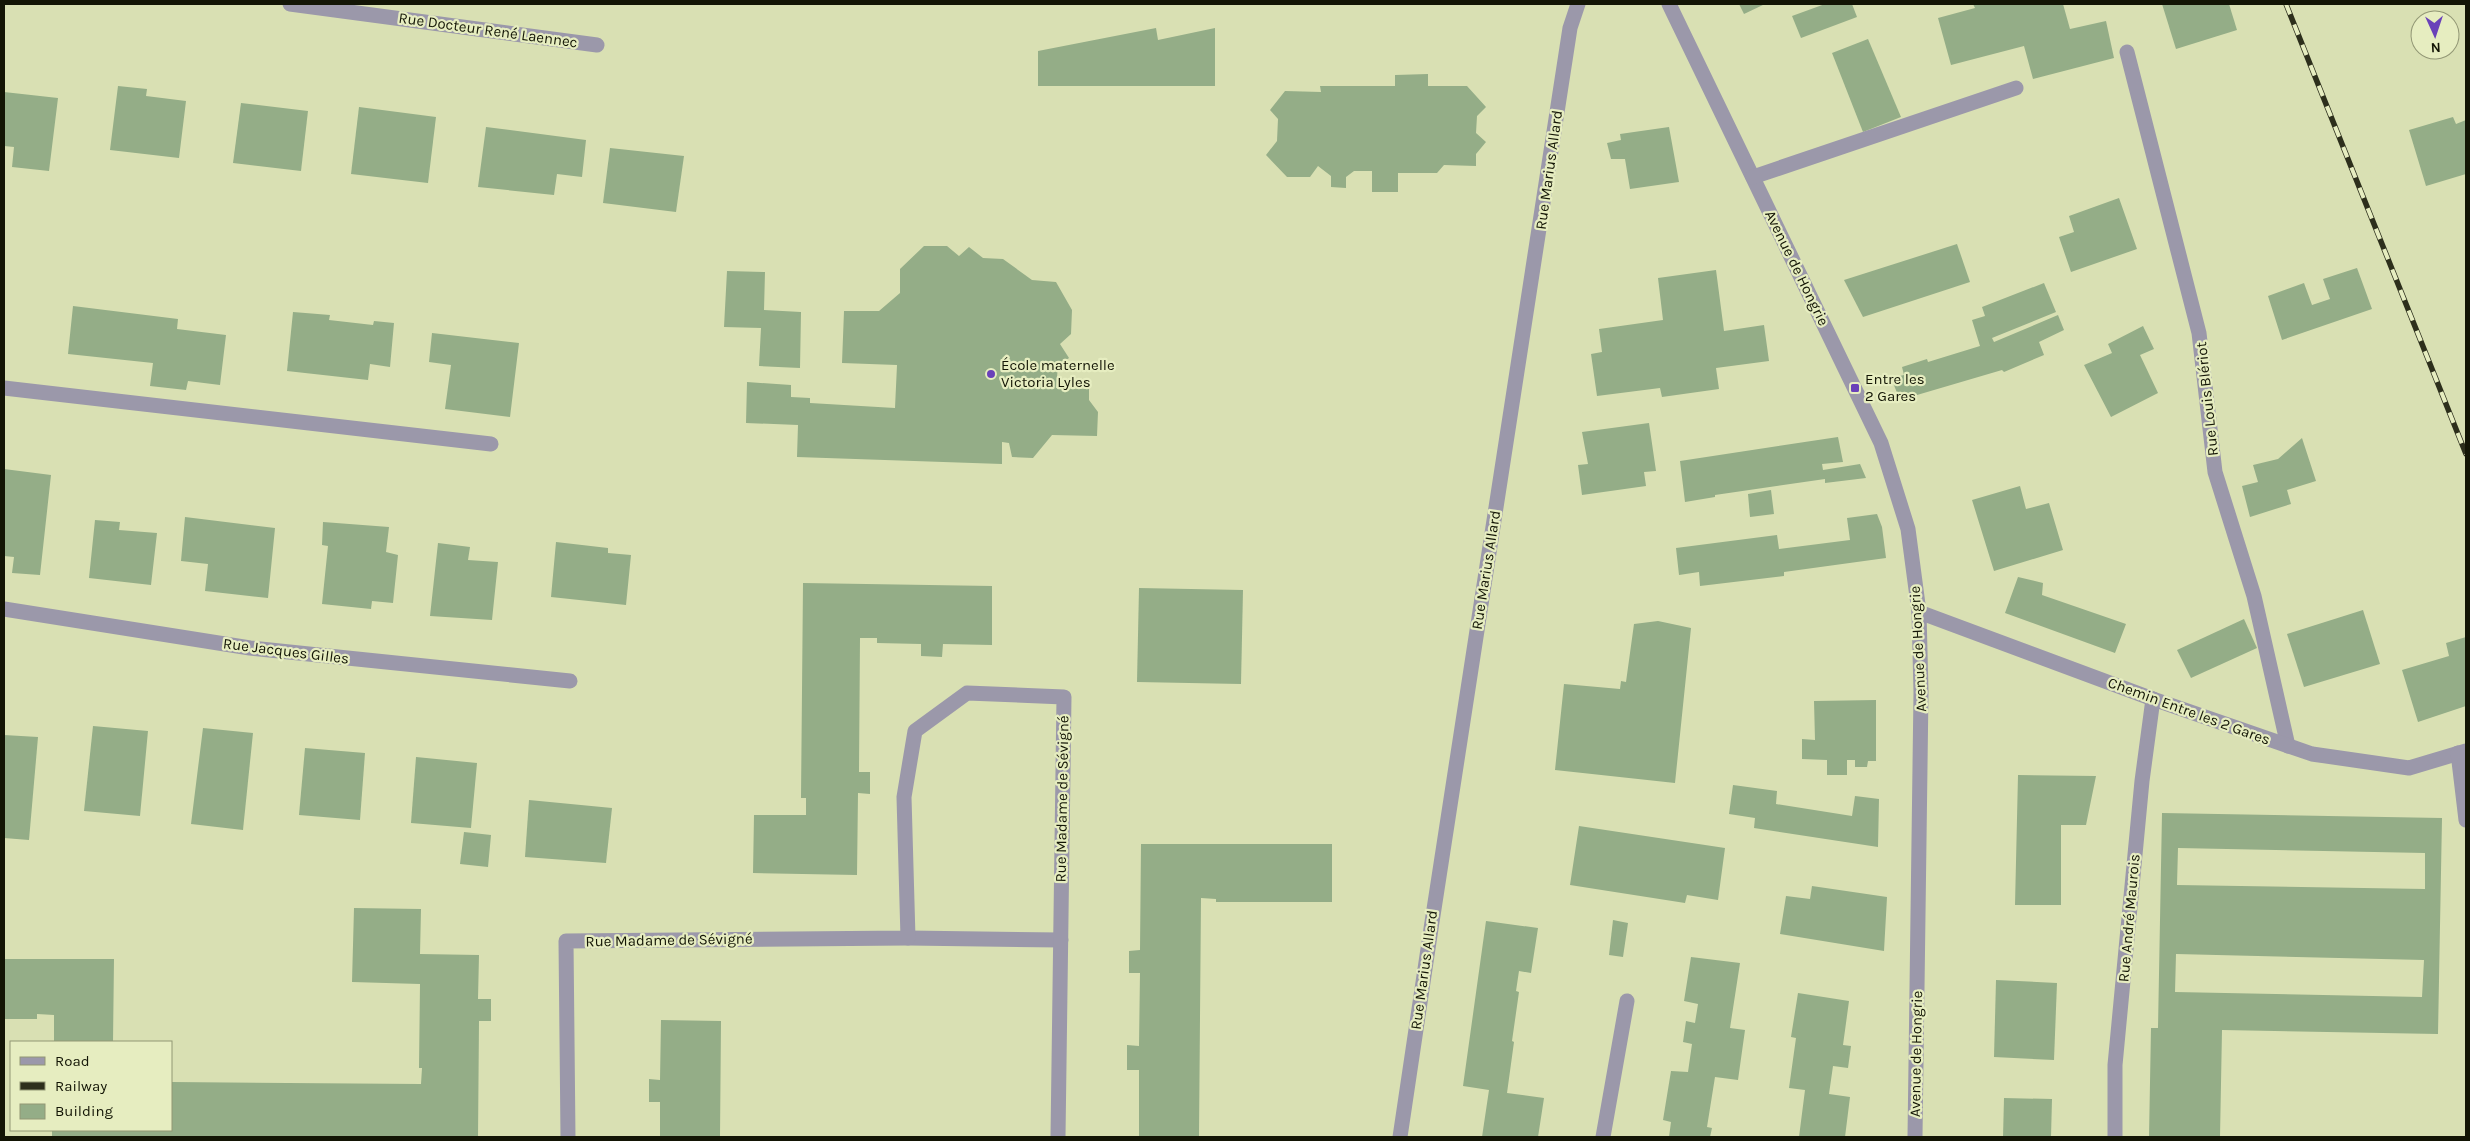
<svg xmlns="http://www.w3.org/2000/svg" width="2470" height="1141" font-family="Karla,sans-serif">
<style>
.building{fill:#94ad87;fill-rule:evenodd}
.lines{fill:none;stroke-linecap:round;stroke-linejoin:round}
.minor{stroke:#9b98aa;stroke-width:15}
.rail-casing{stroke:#2d2f1c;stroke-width:5.5}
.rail{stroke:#e6edc0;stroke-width:4;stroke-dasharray:11;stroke-linecap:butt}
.poi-dot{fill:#6a41b9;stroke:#e6edc0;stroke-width:2}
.labels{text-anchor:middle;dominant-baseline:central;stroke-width:4.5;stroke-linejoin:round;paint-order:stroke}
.street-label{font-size:15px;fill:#131505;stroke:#e6edc0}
.poi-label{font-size:15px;fill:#131505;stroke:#e6edc0;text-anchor:start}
</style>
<rect width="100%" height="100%" fill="#d9e0b3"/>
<g class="building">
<path d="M1739 4H1765L1744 14Z"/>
<path d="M1825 4H1852L1857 17 1801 38 1792 16Z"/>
<path d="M1973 4H2063L2070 29 2106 21 2114 58 2033 79 2024 46 1951 65 1938 18 1975 8Z"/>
<path d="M2162 4H2229L2237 30 2176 49Z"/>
<path d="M1156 28 1158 40 1215 28V86H1038V51Z"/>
<path d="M1868 39 1901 117 1863 132 1832 53Z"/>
<path d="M1428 74V86H1467L1486 107 1477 116 1476 133 1486 142 1476 154V166L1444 165 1437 173H1398V192H1372V171H1354L1346 177V188L1331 187V176L1318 166 1310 177H1287L1266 155 1277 141 1278 119 1270 110 1285 91 1321 92 1320 86H1395V75Z"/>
<path d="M118 86 147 89 146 96 186 101 179 158 110 150Z"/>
<path d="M4 92 58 98 49 171 12 167 14 147 4 146Z"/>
<path d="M241 103 308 111 301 171 233 163Z"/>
<path d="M359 107 436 117 428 183 351 174Z"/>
<path d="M2453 117 2456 124 2466 120V174L2426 186 2409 130Z"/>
<path d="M486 127 586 140 582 177 557 174 554 195 478 187Z"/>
<path d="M1669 127 1679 182 1630 189 1625 159H1611L1607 143 1621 140 1620 134Z"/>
<path d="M610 148 684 156 676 212 603 203Z"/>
<path d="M2119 198 2137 249 2071 272 2059 237 2074 232 2069 216Z"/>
<path d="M1957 244 1970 282 1863 317 1844 280Z"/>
<path d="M924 246H947L959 256 969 247 983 258 1003 259 1032 280 1056 282 1072 310 1071 334 1060 344 1069 358 1058 366 1056 388 1089 389V400L1098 412 1097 436 1052 435 1033 458 1012 457 1009 443 1002 442V464L797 457 798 425 746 423 747 382 791 385V397L810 398V403L895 408 897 365 842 363 844 311H879L900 293V269Z"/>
<path d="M2357 268 2372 309 2282 340 2268 296 2304 283 2312 305 2330 299 2323 279Z"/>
<path d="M1716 270 1724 331 1764 325 1769 361 1716 368 1719 389 1662 397 1660 388 1597 396 1591 354 1602 352 1599 329 1663 320 1658 278Z"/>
<path d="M727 271 765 272 764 310 801 312 800 368 759 366 761 328 724 327Z"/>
<path d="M2044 283 2056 312 1992 338 1994 342 2058 315 2064 330 2039 342 2044 355 2004 372 2002 370 1900 400 1891 378 1904 375 1902 367 1927 359 1928 362 1980 346 1972 320 1985 316 1982 307Z"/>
<path d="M73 306 178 319 177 329 226 335 220 385 188 381 186 390 150 386 153 363 68 354Z"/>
<path d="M293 312 330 315 329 320 373 325 374 321 394 323 390 367 370 364 368 380 287 371Z"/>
<path d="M2143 326 2154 349 2140 355 2158 393 2111 417 2084 365 2112 353 2108 344Z"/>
<path d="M432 333 519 343 510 417 445 409 451 365 429 362Z"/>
<path d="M1649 423 1656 471 1644 472 1646 486 1582 495 1578 465 1588 464 1582 432Z"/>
<path d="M1838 437 1843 462 1822 464 1823 470 1860 464 1866 478 1825 483V479L1715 495V497L1685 502 1680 461Z"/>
<path d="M2302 438 2316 481 2287 490 2291 504 2250 517 2242 486 2258 482 2253 465 2278 459Z"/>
<path d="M4 469 51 475 40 575 12 573 14 557 4 556Z"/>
<path d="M2020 486 2026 509 2049 503 2063 550 1994 571 1972 500Z"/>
<path d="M1771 490 1774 514 1750 517 1748 494Z"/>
<path d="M1877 514 1882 527 1886 558 1784 572V576L1700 586 1699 572 1679 575 1676 548 1777 535 1779 549 1850 540 1847 518Z"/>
<path d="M185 517 275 528 268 598 205 591 208 564 181 561Z"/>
<path d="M95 520 120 522 119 530 157 533 151 585 89 578Z"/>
<path d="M323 522 389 527 386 552 398 555 393 603 372 601 371 609 322 604 328 546 322 545Z"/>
<path d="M556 542 608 548V553L631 555 626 605 551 597Z"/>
<path d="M438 543 470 547 468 560 498 562 492 620 430 616Z"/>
<path d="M2018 577 2043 583 2042 595 2126 624 2115 653 2005 613Z"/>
<path d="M803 583 992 586V645L943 644 942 657 921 656V644L877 643V638H860L859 772H870V794L858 793 857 875 753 873 754 815H806V798H801Z"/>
<path d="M1139 588 1243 590 1241 684 1137 682Z"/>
<path d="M2363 610 2380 664 2304 687 2287 634Z"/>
<path d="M2244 619 2257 648 2191 678 2177 650Z"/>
<path d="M1658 621 1691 628 1675 783 1555 770 1564 684 1620 689 1621 681 1626 682 1634 624Z"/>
<path d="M2466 637V706L2418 722 2402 670 2449 656 2446 643Z"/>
<path d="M1876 700V761H1868L1867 767H1855V760H1847V775H1827V760L1802 759V739L1815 740 1814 701Z"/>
<path d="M93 726 148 731 140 816 84 811Z"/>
<path d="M203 728 253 733 243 830 191 824Z"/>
<path d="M4 735 38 737 29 840 4 838Z"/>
<path d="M305 748 365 753 360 820 299 815Z"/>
<path d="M416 757 477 763 471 828 411 823Z"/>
<path d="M2018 775 2096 776 2086 825H2061V905H2015Z"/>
<path d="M1733 785 1777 791 1776 804 1852 816 1855 796 1879 799 1878 847 1754 828 1755 818 1729 814Z"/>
<path d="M529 800 612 808 606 863 525 857Z"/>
<path d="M2162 813 2442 818 2438 1034 2222 1030 2220 1137H2149L2151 1028H2158ZM2178 848 2425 853V889L2177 885ZM2176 954 2424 960 2422 997 2175 992Z"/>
<path d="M1579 826 1725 848 1718 900 1687 895 1685 903 1570 885Z"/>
<path d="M464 832 491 835 488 867 460 864Z"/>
<path d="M1141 844H1332V902H1216V899L1201 898 1199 1137H1139V1070H1127V1045L1139 1046 1140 973H1129V951L1140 950Z"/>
<path d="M1812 886 1887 897 1884 951 1780 934 1786 896 1810 899Z"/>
<path d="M354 908 421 909 420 954 479 955 478 999H491V1021H479L478 1137H52V1130H171V1082L421 1084 422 1068H419L420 984 352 982Z"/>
<path d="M1613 920 1628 923 1623 957 1609 955Z"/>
<path d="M1486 921 1538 928 1531 973 1519 971 1516 991 1519 992 1512 1041 1514 1042 1507 1093 1544 1098 1538 1137H1482L1489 1090 1463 1086Z"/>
<path d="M1691 957 1740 963 1730 1028 1745 1030 1738 1080 1715 1077 1707 1127 1712 1128 1710 1137H1669L1671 1122 1663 1120 1671 1071 1688 1072 1692 1044 1683 1042 1686 1021 1695 1023 1698 1004 1684 1001Z"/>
<path d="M4 959H114L113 1042H54V1015L37 1014V1019H4Z"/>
<path d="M1996 980 2057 983 2054 1060 1994 1057Z"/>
<path d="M1798 993 1849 1001 1843 1045 1851 1046 1848 1068 1833 1066 1829 1094 1850 1097 1845 1137H1799L1805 1090 1789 1088 1796 1038 1791 1037Z"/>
<path d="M661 1020 721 1021 720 1136 660 1137V1102H649V1079L660 1080Z"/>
<path d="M2004 1098 2052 1099 2051 1137H2003Z"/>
</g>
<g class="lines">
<g class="minor">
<path d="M290 4 597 45"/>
<path d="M1669 4 1881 443 1908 529 1919 612 1921 692 1915 1137"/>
<path d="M2127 52 2199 333 2215 472 2254 596 2288 746"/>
<path d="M1753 177 2016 88"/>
<path d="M4 388 491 444"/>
<path d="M4 609 250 648 570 681"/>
<path d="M1919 612 2153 699 2312 754 2409 768 2466 751"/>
<path d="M2458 753 2466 820"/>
<path d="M908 938 1061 940"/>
<path d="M568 1137 566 941 908 938 904 797 915 731 967 693 1064 697 1058 1137"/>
<path d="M1400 1137C1454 767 1514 398 1570 28L1578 4"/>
<path d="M1603 1137 1627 1001"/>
<path d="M2115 1137V1065L2142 781 2153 699"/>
</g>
<g class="rail-casing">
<path id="rail" d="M2286 4 2466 454"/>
</g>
<use href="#rail" class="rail"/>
</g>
<g class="poi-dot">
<circle cx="991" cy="374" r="5"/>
<rect x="1850" y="383" width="10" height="10" rx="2.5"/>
</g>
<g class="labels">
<g class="street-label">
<text transform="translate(488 30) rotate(8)">Rue Docteur René Laennec</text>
<text transform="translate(1549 170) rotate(-82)">Rue Marius Allard</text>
<text transform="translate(1797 268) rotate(64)">Avenue de Hongrie</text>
<text transform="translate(2207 399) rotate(-96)">Rue Louis Blériot</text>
<text transform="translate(1486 570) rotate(-81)">Rue Marius Allard</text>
<text transform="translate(1918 649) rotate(-93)">Avenue de Hongrie</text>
<text transform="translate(286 651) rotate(7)">Rue Jacques Gilles</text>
<text transform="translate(2189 711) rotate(20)">Chemin Entre les 2 Gares</text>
<text transform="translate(1062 799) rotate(-89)">Rue Madame de Sévigné</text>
<text transform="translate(2129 918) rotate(-85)">Rue André Maurois</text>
<text transform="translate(669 940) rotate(-1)">Rue Madame de Sévigné</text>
<text transform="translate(1424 970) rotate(-82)">Rue Marius Allard</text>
<text transform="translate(1916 1054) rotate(-89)">Avenue de Hongrie</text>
</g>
<g class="poi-label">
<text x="1001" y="365">École maternelle<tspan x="1001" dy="17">Victoria Lyles</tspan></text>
<text x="1865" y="379">Entre les<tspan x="1865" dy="17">2 Gares</tspan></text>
</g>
</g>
<rect width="2470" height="1141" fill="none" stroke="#131505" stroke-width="10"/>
<rect x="10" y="1041" width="162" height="90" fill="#e6edc0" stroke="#929775"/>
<rect x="20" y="1057" width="25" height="8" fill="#9b98aa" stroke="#929775"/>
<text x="55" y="1066" font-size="15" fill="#131505">Road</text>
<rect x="20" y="1082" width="25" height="8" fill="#2d2f1c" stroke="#929775"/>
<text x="55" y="1091" font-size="15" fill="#131505">Railway</text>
<rect x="20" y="1104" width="25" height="15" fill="#94ad87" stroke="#929775"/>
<text x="55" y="1116" font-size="15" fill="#131505">Building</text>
<g transform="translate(2435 35) rotate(177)"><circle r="24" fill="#e6edc0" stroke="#929775"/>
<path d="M0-4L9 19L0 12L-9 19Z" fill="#6a41b9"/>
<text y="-8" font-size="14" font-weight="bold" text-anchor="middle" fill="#131505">N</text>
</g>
</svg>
